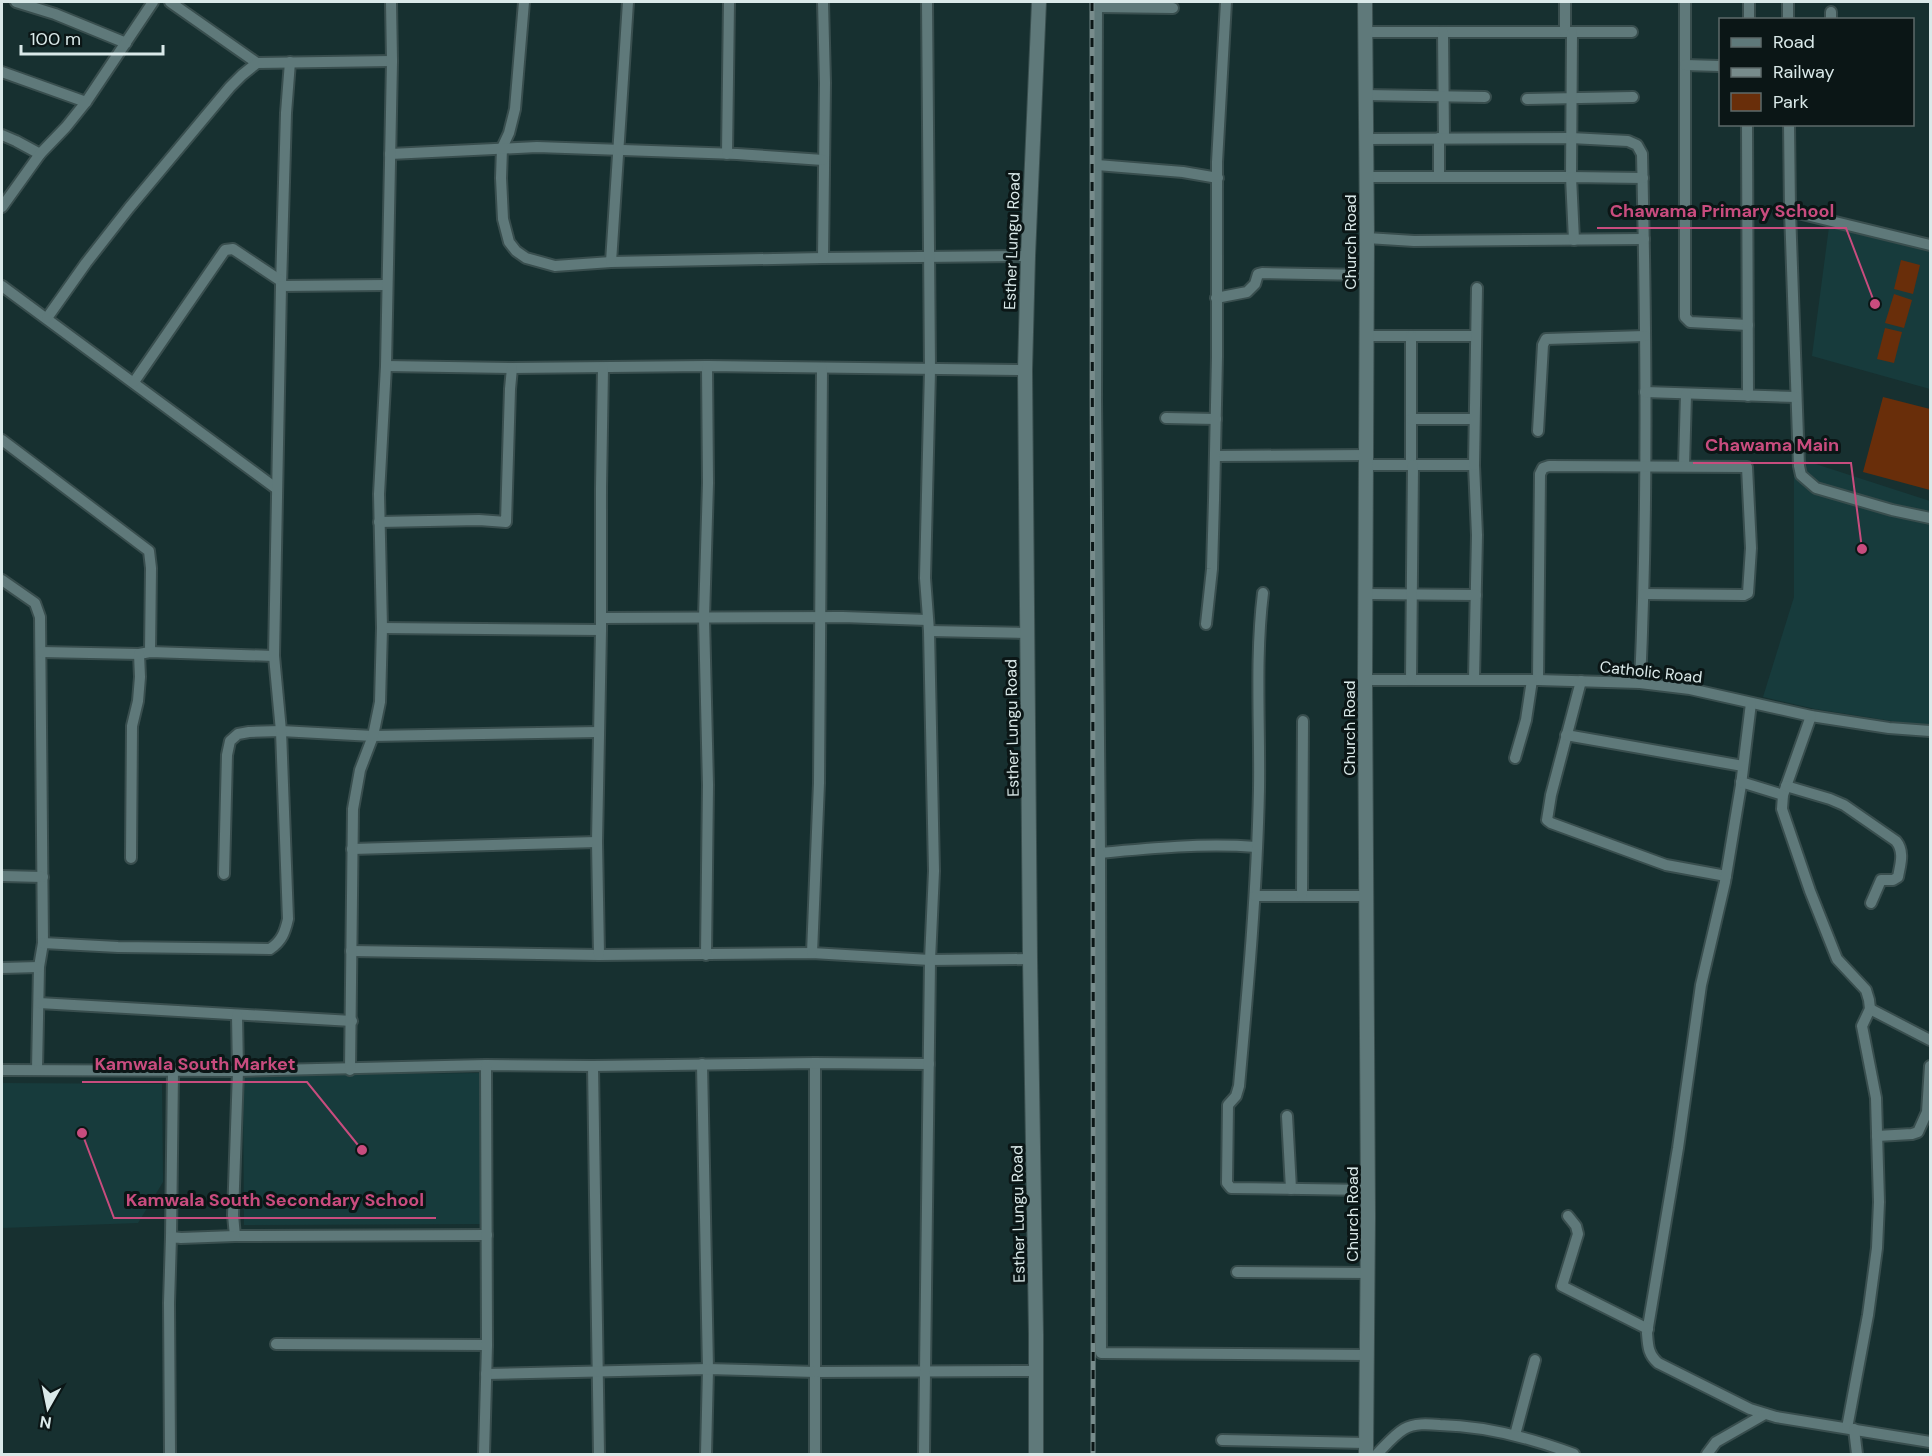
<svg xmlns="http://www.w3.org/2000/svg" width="1932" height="1456" font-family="'DM Sans',sans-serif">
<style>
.built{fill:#173b3c}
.green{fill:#692e0a}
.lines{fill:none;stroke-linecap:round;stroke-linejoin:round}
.minor-casing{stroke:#394e4e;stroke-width:14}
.tertiary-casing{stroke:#394e4e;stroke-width:16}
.minor{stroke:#5f797a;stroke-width:10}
.tertiary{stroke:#5f797a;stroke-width:14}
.rail-casing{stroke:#788c8c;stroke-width:5}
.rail{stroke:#0b1616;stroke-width:3;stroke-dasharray:9;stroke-linecap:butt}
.labels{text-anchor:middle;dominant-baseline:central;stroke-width:6;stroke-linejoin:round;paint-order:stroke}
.street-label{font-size:16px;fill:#dae9e9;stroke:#0b1616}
.leader{fill:none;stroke:#c84c7e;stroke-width:2}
.callout-dot{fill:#c84c7e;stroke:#0b1616;stroke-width:2}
.callout-label{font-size:18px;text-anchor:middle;font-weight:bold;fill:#c84c7e;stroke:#0b1616;stroke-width:6;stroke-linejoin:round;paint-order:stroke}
</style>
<rect width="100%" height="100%" fill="#173030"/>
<g class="built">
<path d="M1829 227 1930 252V389L1812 356Z"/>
<path d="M1794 457 1930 501V727L1815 709 1763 697 1794 597Z"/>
<path d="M480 1073 482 1224 244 1225 243 1076Z"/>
<path d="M2 1083 162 1084 163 1182 138 1223 2 1228Z"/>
</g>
<g class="green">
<path d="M1901 260 1920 265 1913 294 1894 289Z"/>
<path d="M1894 294 1912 300 1904 328 1885 323Z"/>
<path d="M1885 328 1902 332 1894 363 1877 359Z"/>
<path d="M1883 397 1930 409V490L1863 472Z"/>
</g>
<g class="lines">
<g class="minor-casing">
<g id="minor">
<path d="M16 2 55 14 126 43"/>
<path d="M170 2 257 63"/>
<path d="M524 2 515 109 509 133 502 148 501 178 503 219 509 242 516 251 526 258 555 266 611 262 823 258 1028 256"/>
<path d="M823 2 825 83 823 258"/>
<path d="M1097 2 1096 399 1100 853C1152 848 1204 843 1256 847"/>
<path d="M1685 2V317L1690 322 1748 325"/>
<path d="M1788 2V20"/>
<path d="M1097 7 1173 8"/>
<path d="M1749 20V2"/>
<path d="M1831 20V12"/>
<path d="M1365 32H1632"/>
<path d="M1443 32 1444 138"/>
<path d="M1565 32V2"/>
<path d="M1685 65 1720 66"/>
<path d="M2 72 86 102"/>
<path d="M1365 95 1485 97"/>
<path d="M1527 99 1633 97"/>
<path d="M1747 124 1748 396"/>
<path d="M1789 124 1790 211 1799 466 1801 475 1816 488 1892 510 1930 518"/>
<path d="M2 135 16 141 40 154"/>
<path d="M1439 138V177"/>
<path d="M1366 139 1571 138 1628 141 1637 145 1642 154C1646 330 1648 507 1640 683"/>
<path d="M390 154 537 147 737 154 823 160"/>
<path d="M727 154 729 2"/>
<path d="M1097 165 1183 172 1218 178"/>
<path d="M1366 177H1571L1572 32"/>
<path d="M2 207 40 154 66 127 86 102 153 2"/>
<path d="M1790 211 1930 245"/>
<path d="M1367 238 1414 241 1644 239"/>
<path d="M1574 240 1571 177 1643 178"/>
<path d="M611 262 628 2"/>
<path d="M2 286 277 489"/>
<path d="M281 286 286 113 290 62"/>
<path d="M1216 298 1247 292 1255 284 1258 274 1262 273 1367 275"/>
<path d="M47 318 86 263 129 208 230 87 242 75 257 63 392 61"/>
<path d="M1366 336H1476"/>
<path d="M1411 336V465"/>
<path d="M386 366 512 368 707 366 1025 370"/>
<path d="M134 382 225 250 233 249 281 281"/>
<path d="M1645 392 1796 397"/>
<path d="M1166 418 1216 419"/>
<path d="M1411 419H1474"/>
<path d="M1538 431 1543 345 1546 339 1645 336"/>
<path d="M2 440 149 551 151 568 150 652"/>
<path d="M1215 456 1367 455"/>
<path d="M1367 465H1474L1477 535 1474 679"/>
<path d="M1474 465 1477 288"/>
<path d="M1684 466 1686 394"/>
<path d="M379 522 479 520 506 522 510 389 512 368"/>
<path d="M2 580 35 603 40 617 43 943 39 967 37 1070"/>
<path d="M1263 593C1255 658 1260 724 1259 789 1257 889 1248 987 1239 1086L1236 1096 1228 1105 1227 1183 1231 1188 1368 1190"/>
<path d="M1366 594 1476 595"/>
<path d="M601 618 843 617 927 620"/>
<path d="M1206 624 1212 569 1214 500 1217 357V162L1226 2"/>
<path d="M382 628 601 630"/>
<path d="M929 631 1027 633"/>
<path d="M41 652 139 654 150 652 274 656"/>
<path d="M1365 680H1538L1640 683 1690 689 1811 716 1889 728 1930 731"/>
<path d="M1411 680 1413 465"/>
<path d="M1538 680 1540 474 1543 468 1549 466 1747 467 1751 548 1748 593 1744 595 1644 594"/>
<path d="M1581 681 1551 795 1547 820 1551 823 1666 865 1726 876"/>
<path d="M1751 703 1741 785 1725 882 1701 985 1678 1148 1647 1333C1648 1346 1648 1354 1658 1363L1750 1409 1776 1417 1930 1442"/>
<path d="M1811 716 1783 795 1782 809 1810 891 1837 959 1866 990 1869 1000 1870 1009 1862 1026 1876 1098 1879 1202 1877 1248 1868 1315 1847 1428"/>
<path d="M1566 735 1743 766"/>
<path d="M1515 758 1526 720 1532 680"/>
<path d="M1741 782 1783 795"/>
<path d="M1786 786 1830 799 1844 805 1896 841C1905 852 1900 865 1898 877L1893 880H1881L1871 903"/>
<path d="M352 849 597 842"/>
<path d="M1100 853 1101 1353 1367 1355"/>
<path d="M131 858 132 726 138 701 140 677 139 654"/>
<path d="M224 874 227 755 230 741 238 734 249 732 281 731 373 736 599 732"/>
<path d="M2 876 43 877"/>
<path d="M1255 896H1366"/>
<path d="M1302 896 1303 721"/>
<path d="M43 943 118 947 270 949C282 941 285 932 288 919L281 731 274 656 281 286 386 285"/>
<path d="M351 951 599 955 812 953 930 960 1030 959"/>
<path d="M812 953 819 783 822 368"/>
<path d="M599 955 597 842 601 630V488L603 368"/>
<path d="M706 955 708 785 704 618 708 483 707 366"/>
<path d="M2 968 39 967"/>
<path d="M39 1003 352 1021"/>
<path d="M1870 1009 1930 1040"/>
<path d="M237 1015 238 1071 233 1215 235 1236 487 1235"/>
<path d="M815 1063V1454"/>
<path d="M702 1064 708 1369 706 1454"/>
<path d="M593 1066 599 1454"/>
<path d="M2 1070 238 1071 486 1065 593 1066 815 1063 929 1064"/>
<path d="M350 1070 353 809 360 770 373 736 380 702 382 628 379 494 386 366 392 61 391 2"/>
<path d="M1287 1116 1291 1189"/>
<path d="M1877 1136 1912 1134 1918 1132 1927 1112 1930 1066"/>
<path d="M1568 1216 1576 1226 1578 1234 1562 1286 1648 1329"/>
<path d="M171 1237 173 1071"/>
<path d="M1237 1272 1368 1273"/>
<path d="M276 1344 487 1345"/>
<path d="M486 1374 708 1369 816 1372 1037 1371"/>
<path d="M1854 1429 1857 1454"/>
<path d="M1515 1435 1535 1360"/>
<path d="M1222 1440 1366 1443"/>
<path d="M170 1454 169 1303 171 1237 181 1238 235 1236"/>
<path d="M484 1454 487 1345 486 1065"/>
<path d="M924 1454 930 960 934 871 929 631 925 578 930 370 927 2"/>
<path d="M1377 1454C1385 1446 1394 1435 1404 1429 1414 1423 1428 1424 1440 1425 1487 1426 1531 1438 1574 1454"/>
<path d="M1707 1454 1716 1442 1765 1414"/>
</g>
</g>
<g class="tertiary-casing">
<g id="tertiary">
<path d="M1365 2 1367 238 1365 680 1368 1216 1366 1454"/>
<path d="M1036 1454V1334L1030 959 1025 370 1028 256 1039 2"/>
</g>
</g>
<use href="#minor" class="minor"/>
<use href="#tertiary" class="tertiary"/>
<g class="rail-casing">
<path id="rail" d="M1092 2C1092 486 1094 970 1093 1454"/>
</g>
<use href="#rail" class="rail"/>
</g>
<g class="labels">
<g class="street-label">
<text transform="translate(1012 241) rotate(-88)">Esther Lungu Road</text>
<text transform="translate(1350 242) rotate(-90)">Church Road</text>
<text transform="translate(1651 672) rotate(6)">Catholic Road</text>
<text transform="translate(1012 728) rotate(-91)">Esther Lungu Road</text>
<text transform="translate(1349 728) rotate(-90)">Church Road</text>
<text transform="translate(1018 1214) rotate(-91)">Esther Lungu Road</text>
<text transform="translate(1352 1214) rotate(-90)">Church Road</text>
</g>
</g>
<path class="leader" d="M1875 304L1846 228H1597M1862 549L1851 463H1693M362 1150L307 1082H82M82 1133L114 1218H436"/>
<g class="callout-dot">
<circle cx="1875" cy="304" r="6"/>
<circle cx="1862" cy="549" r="6"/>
<circle cx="362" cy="1150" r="6"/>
<circle cx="82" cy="1133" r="6"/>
</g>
<g class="callout-label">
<text x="1722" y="217">Chawama Primary School</text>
<text x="1772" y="451">Chawama Main</text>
<text x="195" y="1070">Kamwala South Market</text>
<text x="275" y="1206">Kamwala South Secondary School</text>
</g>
<rect width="1932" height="1456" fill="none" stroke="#dae9e9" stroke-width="6"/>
<rect x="1719" y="18" width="195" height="108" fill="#0b1616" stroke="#5e6a6a" stroke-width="1.5"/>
<rect x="1731" y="38" width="30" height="9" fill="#5f797a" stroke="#5e6a6a" stroke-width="1.5"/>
<text x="1773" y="48" font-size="18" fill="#dae9e9">Road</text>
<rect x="1731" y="68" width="30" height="9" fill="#788c8c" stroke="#5e6a6a" stroke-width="1.5"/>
<text x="1773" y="78" font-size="18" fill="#dae9e9">Railway</text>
<rect x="1731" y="93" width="30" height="18" fill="#692e0a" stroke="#5e6a6a" stroke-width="1.5"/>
<text x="1773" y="108" font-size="18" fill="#dae9e9">Park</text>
<g transform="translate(48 1408) rotate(189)" stroke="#0b1616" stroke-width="4.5" paint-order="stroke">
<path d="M0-4.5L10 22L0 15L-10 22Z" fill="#dae9e9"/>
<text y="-9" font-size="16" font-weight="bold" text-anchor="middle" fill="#dae9e9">N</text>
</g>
<path d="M21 45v9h142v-9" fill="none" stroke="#dae9e9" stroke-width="3"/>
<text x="30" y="45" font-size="18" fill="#dae9e9" stroke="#0b1616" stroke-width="4.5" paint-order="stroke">100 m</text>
</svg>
